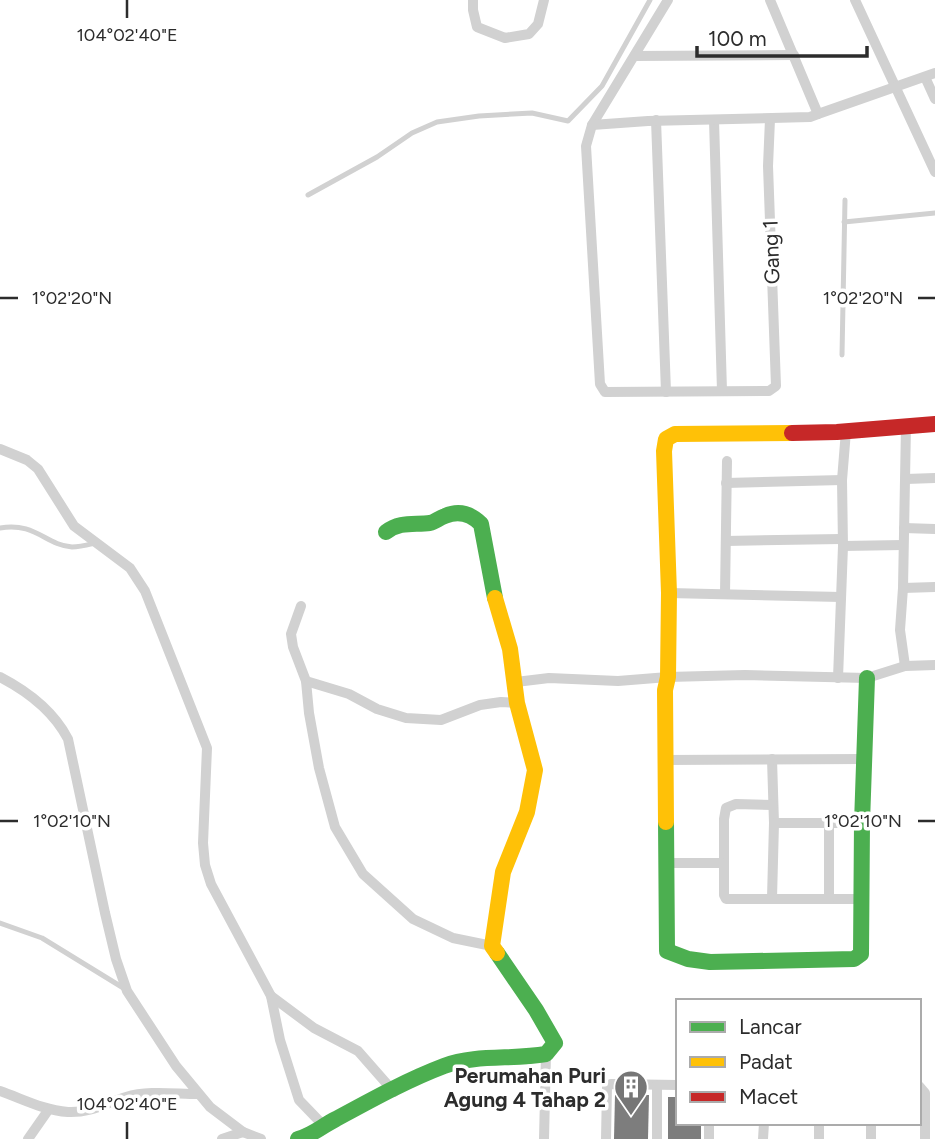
<svg xmlns="http://www.w3.org/2000/svg" width="935" height="1139" font-family="Figtree,sans-serif">
<style>
.building{fill:#7d7d7d}
.lines{fill:none;stroke-linecap:round;stroke-linejoin:round}
.lane{stroke:#d1d1d1;stroke-width:5}
.street{stroke:#d1d1d1;stroke-width:10}
.fast{stroke:#4caf50;stroke-width:16}
.slow{stroke:#ffc107;stroke-width:16}
.jam{stroke:#c62828;stroke-width:16}
.ticks{fill:none;stroke:#2c2c2c;stroke-width:2.5}
.labels{text-anchor:middle;dominant-baseline:central;stroke-width:7;stroke-linejoin:round;paint-order:stroke}
.street-label{font-size:21px;fill:#2c2c2c;stroke:#fff}
.poi-label{font-size:21px;font-weight:bold;fill:#2c2c2c;stroke:#fff;text-anchor:end}
.ticks-label{font-size:18px;text-anchor:middle;fill:#2c2c2c;stroke:#fff;stroke-width:7;stroke-linejoin:round;paint-order:stroke}
</style>
<rect width="100%" height="100%" fill="#fff"/>
<g class="building">
<path d="M615 1095H649L648 1139H614Z"/>
<path d="M668 1097H678V1123H701V1139H668Z"/>
</g>
<g class="lines">
<g class="lane">
<path d="M308 195 377 157 412 133 437 122 479 116 532 113 568 121 602 86 650 0"/>
<path d="M844 222 935 213"/>
<path d="M842 355 845 200"/>
<path d="M0 528C36 522 45 545 72 547 80 547 87 545 95 543"/>
<path d="M0 923 42 938 125 989"/>
</g>
<g class="street">
<path d="M473 0V10L477 27 505 38 529 34 538 24 544 0"/>
<path d="M668 0 592 125 586 146 600 384 605 392 769 391 776 386 768 166 770 119"/>
<path d="M855 0 935 172"/>
<path d="M635 56 794 55"/>
<path d="M925 77 935 99"/>
<path d="M818 114 935 73"/>
<path d="M656 120 666 392"/>
<path d="M714 120 722 391"/>
<path d="M592 125 648 121 810 117 818 114 770 0"/>
<path d="M0 449 27 460 38 469 74 526 130 568 145 591 207 748 203 843 205 865 211 884 271 996 314 1028 358 1051 394 1092"/>
<path d="M906 479 935 478"/>
<path d="M726 483 842 480"/>
<path d="M904 528 935 529"/>
<path d="M726 541 841 539"/>
<path d="M843 546 903 545"/>
<path d="M903 588 935 587"/>
<path d="M669 593 841 597"/>
<path d="M725 594 727 461"/>
<path d="M301 606 291 634 293 647 306 681 309 713 319 768 335 827 363 874 413 919 453 938 492 946"/>
<path d="M905 666 900 630 903 588 906 426"/>
<path d="M0 677C27 691 54 712 68 739L105 913 116 959 127 991 176 1066 210 1107 243 1132 261 1139"/>
<path d="M838 678 843 546 842 480 846 431"/>
<path d="M306 681 349 694 377 709 406 718 441 720 480 705 501 702 517 703"/>
<path d="M516 682 549 678 618 681 668 677 745 675 867 678 905 666 935 665"/>
<path d="M772 759 774 823 772 898"/>
<path d="M665 760 863 759"/>
<path d="M773 805 736 804 726 808 724 819V895L726 899H860"/>
<path d="M774 823H862"/>
<path d="M829 824V899"/>
<path d="M665 863H723"/>
<path d="M271 996 280 1040 299 1100 324 1126"/>
<path d="M919 1086 925 1093V1139"/>
<path d="M0 1091C23 1099 43 1110 68 1112 91 1113 106 1103 126 1097 148 1090 175 1094 198 1094"/>
<path d="M871 1123V1139"/>
<path d="M28 1139 49 1109"/>
<path d="M222 1139 243 1132"/>
<path d="M544 1139 546 1054"/>
<path d="M606 1139 607 1087 611 1084 678 1085"/>
<path d="M657 1139V1085"/>
<path d="M709 1139V1123"/>
<path d="M763 1139 764 1123"/>
<path d="M819 1139V1123"/>
</g>
<g class="fast">
<path d="M386 532C400 521 414 525 430 523 435 522 439 518 445 516 459 510 471 514 481 524L495 598"/>
<path d="M666 822 667 951 688 959 710 962 854 959 861 954 862 823 867 678"/>
<path d="M298 1139C313 1135 322 1126 336 1119 371 1100 407 1080 444 1066 476 1054 512 1060 546 1054L555 1043 536 1010 497 953"/>
</g>
<g class="slow">
<path d="M495 598 510 649 517 703 535 770 527 812 503 872 492 946 497 953"/>
<path d="M666 822 665 690 668 677 669 593 664 451 666 439 675 434 792 433"/>
</g>
<path class="jam" d="M792 433 837 432 935 424"/>
</g>
<path class="ticks" d="M127 0V18M0 298H18M918 298H935M0 821H18M918 821H935M127 1122V1139"/>
<defs>
<g id="building-pin" transform="scale(1.75)"><path d="M0 17L-7.5 6A9.5 9.5 0 1 1 7.5 6Z" fill="#767676" stroke="#fff"/><path d="M-4-6H4V6H1V3H-1V6H-4ZM-2.5-4.3h1.7v1.8h-1.7ZM.8-4.3h1.7v1.8H.8ZM-2.5-1h1.7V.8h-1.7ZM.8-1h1.7V.8H.8Z" fill="#fff"/></g>
</defs>
<g fill-rule="evenodd">
<use href="#building-pin" x="631" y="1087"/>
</g>
<g class="labels">
<g class="street-label">
<text transform="translate(771 252) rotate(-92)">Gang 1</text>
</g>
<g class="poi-label">
<text x="606" y="1075">Perumahan Puri<tspan x="606" dy="24">Agung 4 Tahap 2</tspan></text>
</g>
</g>
<g class="ticks-label">
<text x="127" y="41">104°02'40"E</text>
<text x="72" y="304">1°02'20"N</text>
<text x="863" y="304">1°02'20"N</text>
<text x="72" y="827">1°02'10"N</text>
<text x="863" y="827">1°02'10"N</text>
<text x="127" y="1110">104°02'40"E</text>
</g>
<rect x="676" y="999" width="245" height="126" fill="#ffffff" stroke="#ababab" stroke-width="2"/>
<rect x="690" y="1022" width="35" height="10" fill="#4caf50" stroke="#ababab" stroke-width="2"/>
<text x="739" y="1034" font-size="21" fill="#2c2c2c">Lancar</text>
<rect x="690" y="1057" width="35" height="10" fill="#ffc107" stroke="#ababab" stroke-width="2"/>
<text x="739" y="1069" font-size="21" fill="#2c2c2c">Padat</text>
<rect x="690" y="1092" width="35" height="10" fill="#c62828" stroke="#ababab" stroke-width="2"/>
<text x="739" y="1104" font-size="21" fill="#2c2c2c">Macet</text>
<path d="M697 46v10h170v-10" fill="none" stroke="#2c2c2c" stroke-width="3.5"/>
<text x="708" y="46" font-size="21" fill="#2c2c2c" stroke="#ffffff" stroke-width="5" paint-order="stroke">100 m</text>
</svg>
